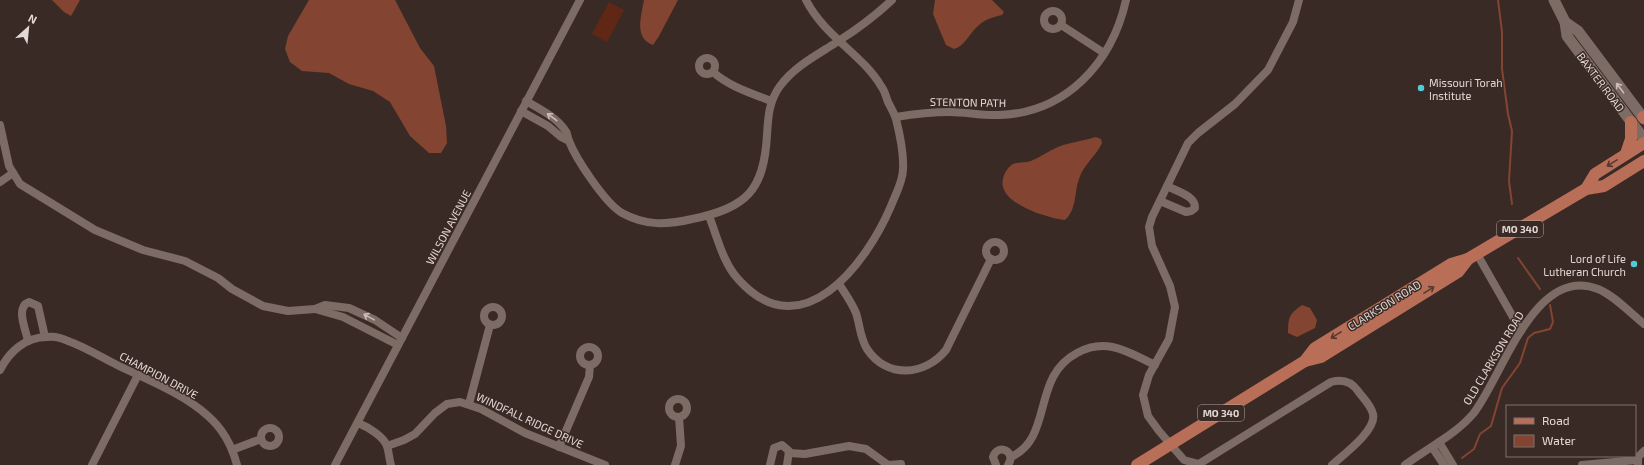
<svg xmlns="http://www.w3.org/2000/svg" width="1644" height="465" font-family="'Exo 2',sans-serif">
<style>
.green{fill:#602714}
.water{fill:#834531}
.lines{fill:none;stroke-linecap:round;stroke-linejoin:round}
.stream{stroke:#834531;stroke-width:2}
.street{stroke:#7d6b65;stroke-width:8}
.secondary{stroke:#7d6b65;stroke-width:11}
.primary{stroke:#b96f57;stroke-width:12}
.oneway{stroke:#c9bdb8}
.oneway2{stroke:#533830}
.poi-dot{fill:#51ccd5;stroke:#3a2a26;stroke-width:1.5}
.labels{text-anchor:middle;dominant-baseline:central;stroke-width:3;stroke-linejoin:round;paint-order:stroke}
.shield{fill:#3a2a26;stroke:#b0a4a0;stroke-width:1}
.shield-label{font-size:10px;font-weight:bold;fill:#e2d8d4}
.poi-label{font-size:11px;fill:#e2d8d4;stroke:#3a2a26;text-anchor:start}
.street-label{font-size:11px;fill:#e2d8d4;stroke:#3a2a26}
</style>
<rect width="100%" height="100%" fill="#3a2a26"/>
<path class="green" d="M609 2 624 10 607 42 592 34Z"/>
<g class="water">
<path d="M52 0H80L71 16 64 12Z"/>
<path d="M309 0H395L420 48 434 66 446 126 447 143 441 153H429L410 136 390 102 373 91 349 84 329 73 302 71 290 62 285 49 288 36Z"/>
<path d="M644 0H678L659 36 653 45C634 38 641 17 644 0Z"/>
<path d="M935 0H992L1004 12 1002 15C994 17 985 19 979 25 970 32 965 46 954 49L946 45 933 14Z"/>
<path d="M1096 137 1101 139 1102 143C1096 156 1083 165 1079 179 1074 193 1077 209 1065 220 1047 218 997 203 1003 179 1004 173 1008 167 1013 164 1018 162 1025 163 1031 161 1040 157 1049 151 1058 147 1070 142 1084 141 1096 137Z"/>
<path d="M1302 305 1310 308 1317 320 1315 328 1297 337 1288 333C1288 318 1289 314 1302 305Z"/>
</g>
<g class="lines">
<g class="stream">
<path d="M1498 0 1502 32V69L1508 114 1512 131 1509 181 1512 204"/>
<path d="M1518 258 1540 289"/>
<path d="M1462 458 1474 449 1480 434 1491 426 1502 388 1520 363 1528 338 1534 333 1550 329 1553 322 1550 305"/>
</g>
<g class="street">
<path d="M1299 0 1293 22 1268 70 1235 104 1198 133 1188 143 1152 217 1149 227 1152 246 1170 286 1175 307 1169 339 1149 375 1143 395 1148 416 1159 431 1184 460 1199 464 1331 382C1342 379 1351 381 1358 391 1362 397 1371 405 1373 414 1377 430 1343 455 1332 465"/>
<circle cx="1053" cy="20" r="9"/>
<path d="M1061 25 1104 53"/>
<circle cx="707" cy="66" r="8"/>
<path d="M713 72C730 87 751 93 771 101"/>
<path d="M526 101C540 109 556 117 565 130 568 133 567 137 569 141 576 159 605 203 622 213 646 226 667 225 692 219 747 208 764 190 767 135 768 117 769 101 780 86 795 66 817 55 837 42 856 30 876 15 892 0"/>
<path d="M521 111 548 126 561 137 569 141"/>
<path d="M896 117C914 114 931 112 950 112 966 112 982 116 999 115 1066 113 1112 63 1126 0"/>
<path d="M0 125 9 166 20 184 95 230 143 250 185 261 218 278 232 289 263 306 288 311 315 309 325 305 349 308 375 320 402 338"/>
<path d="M0 182 13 173"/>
<path d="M1160 201 1186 212 1191 211 1195 208C1196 196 1176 191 1167 186"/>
<path d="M709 216C717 236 723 263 738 279 801 350 866 265 891 206 895 195 903 182 903 169 904 153 900 135 896 119 894 113 891 108 888 102 886 97 885 91 881 86 862 54 824 36 806 0"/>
<circle cx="995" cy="251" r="9"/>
<path d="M1477 254 1521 331"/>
<path d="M839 284C845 293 852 303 856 313 860 325 860 338 867 349 887 379 925 376 946 350L991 259"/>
<circle cx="493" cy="316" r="9"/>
<path d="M315 309 343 317 398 345"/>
<path d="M28 341C26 330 15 307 29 302L38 306 45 337"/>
<circle cx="589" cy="356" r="9"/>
<path d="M0 370C9 352 25 337 47 337 54 336 62 338 68 341 85 347 101 357 117 365 146 379 184 394 208 416 223 429 232 446 237 465"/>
<circle cx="678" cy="408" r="9"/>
<path d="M469 404 490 325"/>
<path d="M358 423C368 427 383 436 387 446 389 452 389 459 391 465"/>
<circle cx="270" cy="437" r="9"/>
<path d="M1439 442 1453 465"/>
<path d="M387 446 404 440 415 434 435 413 447 404 460 402 481 409 525 433 605 465"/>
<path d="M559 447 589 377 590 365"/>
<path d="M1432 447 1444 465"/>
<path d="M232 450 261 439"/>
<path d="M789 453 805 454 849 446 866 449 888 465 901 464"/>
<path d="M1011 457C1054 437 1031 377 1077 353 1107 337 1128 352 1155 365"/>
<path d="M1638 464V457L1644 451"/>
<path d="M92 465 138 375"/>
<path d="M335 465 580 0"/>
<path d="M675 465 681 446 679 417"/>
<path d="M770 465 774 448 782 445 789 451 787 465"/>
<path d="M996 465 993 457C998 442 1017 452 1008 465"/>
<path d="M1405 465C1427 448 1454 436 1473 414 1502 378 1534 264 1598 289 1615 296 1630 313 1644 324"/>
<path d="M1582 465 1637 460"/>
</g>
<g class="secondary">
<path d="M1554 0 1565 22 1567 36 1644 139"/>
<path d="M1565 22 1578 31 1644 119"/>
</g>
<g class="primary">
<path d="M1643 117 1644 118"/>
<path d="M1626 154 1631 139V122"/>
<path d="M1586 189 1595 174 1644 143"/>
<path d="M1305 361 1315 348 1451 264 1468 259 1586 189 1604 186 1644 161"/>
<path d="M1137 465 1305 361 1321 357 1458 272 1468 259"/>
</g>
</g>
<defs><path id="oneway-shaft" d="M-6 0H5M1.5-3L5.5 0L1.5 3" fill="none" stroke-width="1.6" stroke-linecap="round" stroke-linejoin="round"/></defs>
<g class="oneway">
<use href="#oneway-shaft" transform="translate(1620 88) rotate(-127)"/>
<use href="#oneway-shaft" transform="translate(552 117) rotate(-143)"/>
<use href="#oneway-shaft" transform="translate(369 317) rotate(-151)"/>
</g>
<g class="oneway2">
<use href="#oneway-shaft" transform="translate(1612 163) rotate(148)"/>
<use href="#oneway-shaft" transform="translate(1429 290) rotate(-32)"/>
<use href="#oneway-shaft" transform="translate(1336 335) rotate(148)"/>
</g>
<g class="poi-dot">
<circle cx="1421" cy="88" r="4"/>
<circle cx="1634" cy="264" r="4"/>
</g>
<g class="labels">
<g class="shield">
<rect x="1497" y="221" width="46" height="16" rx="3"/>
<rect x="1198" y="405" width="46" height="16" rx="3"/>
</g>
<g class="shield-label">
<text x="1520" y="229">MO 340</text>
<text x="1221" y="413">MO 340</text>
</g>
<g class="poi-label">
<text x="1429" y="82">Missouri Torah<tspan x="1429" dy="13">Institute</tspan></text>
<text x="1626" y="258" text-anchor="end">Lord of Life<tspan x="1626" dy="13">Lutheran Church</tspan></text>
</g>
<g class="street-label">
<text transform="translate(1601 82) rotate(53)">BAXTER ROAD</text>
<text transform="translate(968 102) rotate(1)">STENTON PATH</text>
<text transform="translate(448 227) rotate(-62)">WILSON AVENUE</text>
<text transform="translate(1384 305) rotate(-32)">CLARKSON ROAD</text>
<text transform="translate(1493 358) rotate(-59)">OLD CLARKSON ROAD</text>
<text transform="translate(159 375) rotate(28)">CHAMPION DRIVE</text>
<text transform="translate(530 420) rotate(25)">WINDFALL RIDGE DRIVE</text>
</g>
</g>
<rect x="1506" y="405" width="130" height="52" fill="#3a2a26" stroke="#7d706c"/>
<rect x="1514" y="418" width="20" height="6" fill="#b96f57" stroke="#7d706c"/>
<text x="1542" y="425" font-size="12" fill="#e2d8d4">Road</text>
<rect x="1514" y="435" width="20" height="12" fill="#834531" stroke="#7d706c"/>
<text x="1542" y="445" font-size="12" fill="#e2d8d4">Water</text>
<g transform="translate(28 28) rotate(27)" stroke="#3a2a26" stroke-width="3" paint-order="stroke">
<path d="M0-3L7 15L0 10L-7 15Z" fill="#e2d8d4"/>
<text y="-6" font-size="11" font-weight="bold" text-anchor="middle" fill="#e2d8d4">N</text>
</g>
</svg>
